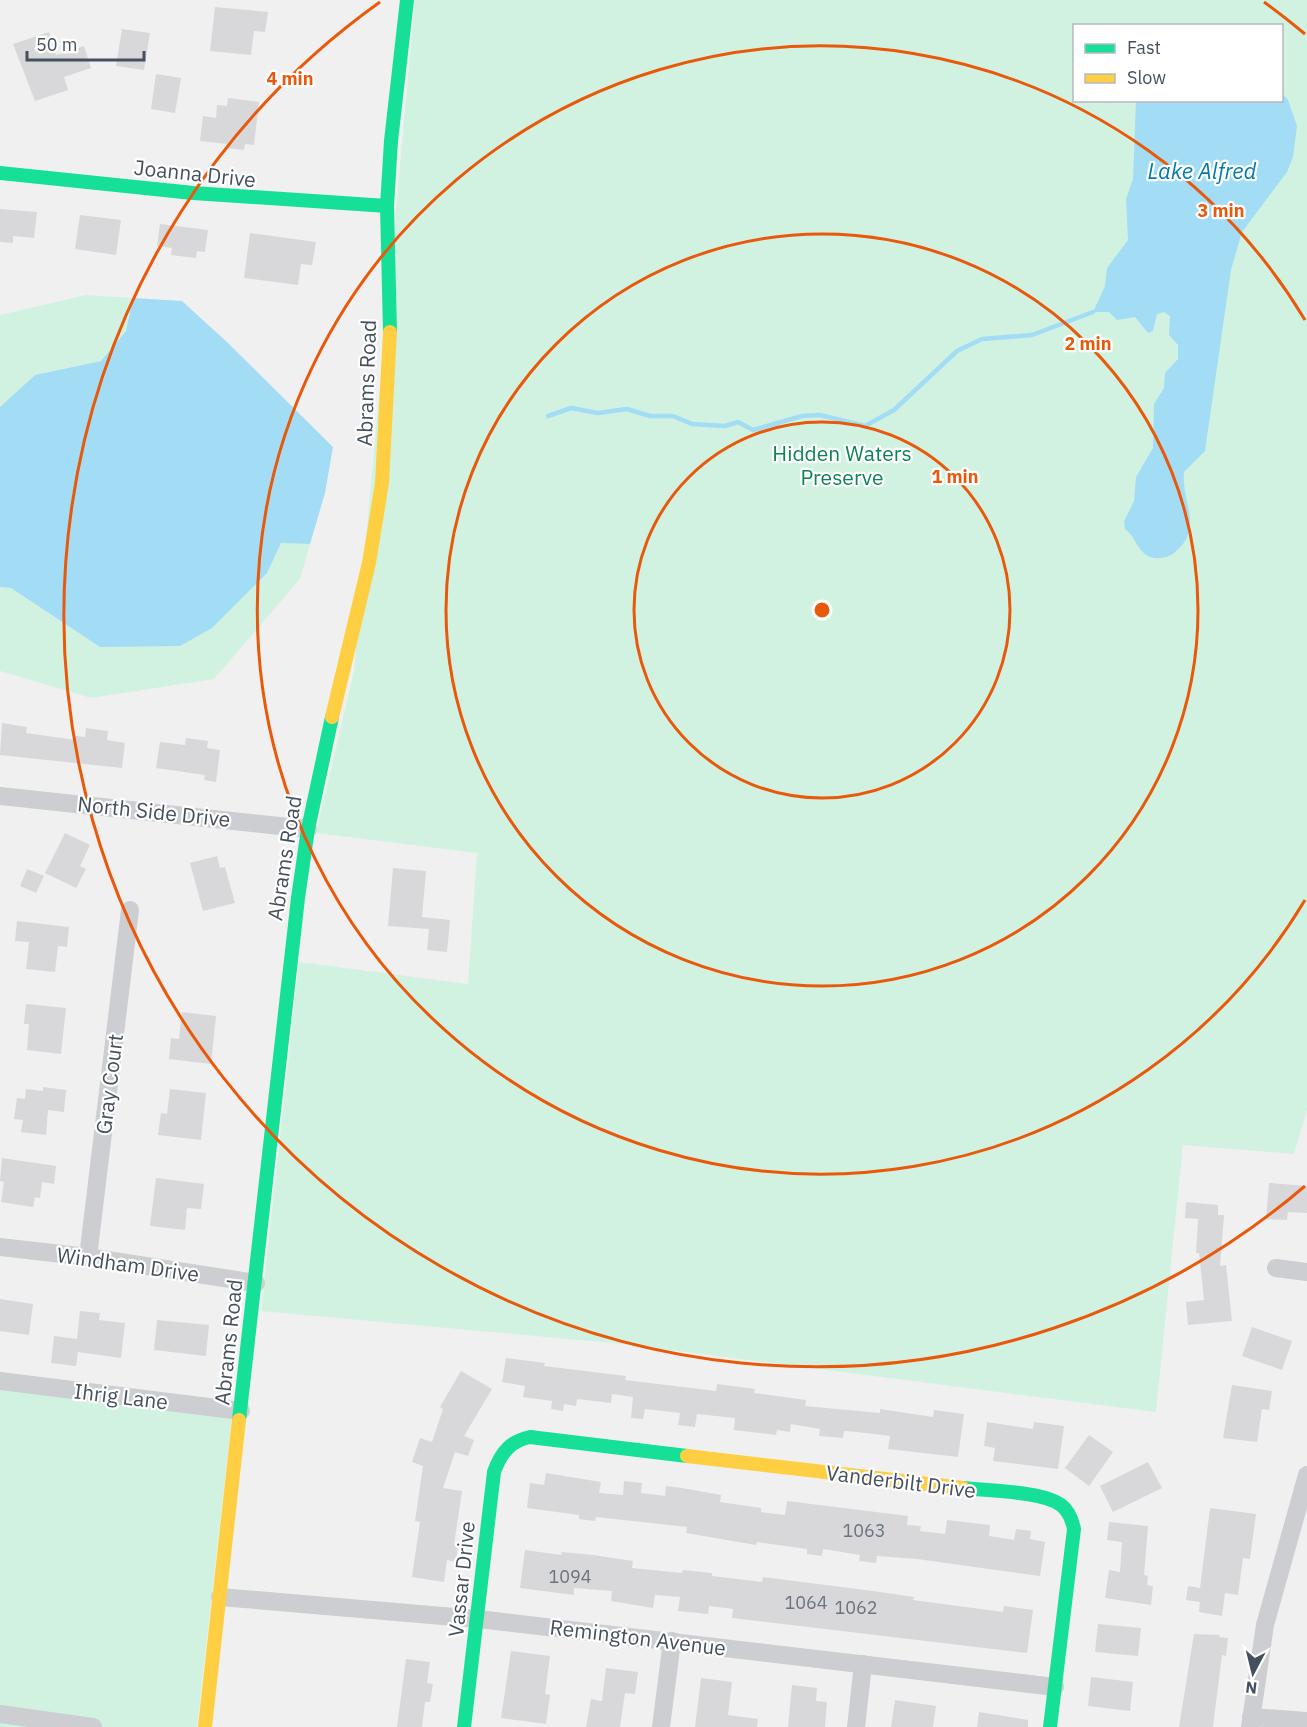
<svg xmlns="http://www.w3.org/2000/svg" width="1307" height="1727" font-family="'IBM Plex Sans',sans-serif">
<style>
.green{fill:#d2f2e1;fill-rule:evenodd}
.water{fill:#a2dcf5}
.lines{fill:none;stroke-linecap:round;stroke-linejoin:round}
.stream{stroke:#a2dcf5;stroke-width:4.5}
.building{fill:#d8d8da}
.street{stroke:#ccced1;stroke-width:18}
.fast{stroke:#16e098;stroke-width:14}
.slow{stroke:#ffcf43;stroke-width:14}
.ring{fill:none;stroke:#e8590c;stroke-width:3}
.labels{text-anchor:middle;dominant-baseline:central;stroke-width:4.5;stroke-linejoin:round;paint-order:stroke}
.number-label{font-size:18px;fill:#6b747f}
.street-label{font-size:21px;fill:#45505f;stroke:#fff}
.park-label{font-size:21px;fill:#0c8453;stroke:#fff}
.water-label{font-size:22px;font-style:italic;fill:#017aae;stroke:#fff}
.centre{fill:#e8590c;stroke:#fff;stroke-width:3}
.ring-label{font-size:18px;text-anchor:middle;font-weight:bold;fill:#e8590c;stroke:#fff;stroke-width:4.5;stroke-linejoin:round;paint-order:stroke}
</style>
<rect width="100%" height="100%" fill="#f1f0f0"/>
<g class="green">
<path d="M415 0H1307V1110L1294 1154 1183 1145 1156 1412 622 1344 261 1311 299 962 468 984 477 853 316 833 354 671ZM1074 26H1282V100H1074Z"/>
<path d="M86 295 133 298 126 331 101 361 35 375 0 407V315Z"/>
<path d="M281 543 310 544 300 579 214 679 91 698 0 671V587L11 588 100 647 267 573Z"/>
<path d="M0 1382 233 1408 197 1727H0Z"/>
</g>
<g class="water">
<path d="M1282 93 1288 100 1297 126 1293 157 1287 172 1242 232 1231 270 1205 451 1184 472C1181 502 1205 529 1174 553 1168 558 1155 560 1148 556 1136 549 1136 537 1125 529L1124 521 1134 501 1136 477 1153 448 1154 404 1164 388 1165 373 1178 359V345L1169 335 1170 316 1164 312 1157 314 1153 331 1148 333 1135 317 1117 320 1109 312H1093L1105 286 1107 268 1128 240 1126 199 1133 179 1136 101 1282 100Z"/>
<path d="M133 298 182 301 228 343 333 447 325 493 310 544 281 543 267 573 212 628 180 646 100 647 11 588 0 587V407L35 375 101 361 126 331Z"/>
</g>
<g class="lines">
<path class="stream" d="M548 416 571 408 598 413 627 409 650 416H673L692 424 725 426 738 422 753 430 802 416 820 415 865 426 894 410 957 351 982 339 1032 335 1093 312"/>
</g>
<g class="building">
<path d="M215 7 268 12 265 32 254 31 251 55 210 51Z"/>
<path d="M122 29 150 33 144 70 116 66Z"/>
<path d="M49 32 56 55 84 46 91 68 64 77 68 90 35 101 13 44Z"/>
<path d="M156 74 181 78 175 113 151 109Z"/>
<path d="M228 98 259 102 254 145 245 144 244 150 227 148V144L200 141 203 116 216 118 217 105 227 106Z"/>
<path d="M0 209 37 212 34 238 13 236V243L0 242Z"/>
<path d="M80 215 121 220 116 255 75 249Z"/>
<path d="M160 224 208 230 205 252 197 251 196 258 171 255 172 248 157 246Z"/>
<path d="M250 233 316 242 312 265 301 264 298 285 244 278Z"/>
<path d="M2 723 27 727 26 733 76 740V736L85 737 86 728 108 731 107 740 125 743 122 768 0 755Z"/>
<path d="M186 738 208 741 207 748 220 750 216 782 204 780 205 775 156 768 160 742 185 745Z"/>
<path d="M65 833 90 845 80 866 86 869 76 888 45 873Z"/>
<path d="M217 856 220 868 225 867 235 903 203 911 190 863Z"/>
<path d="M393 868 426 871 422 917 450 920 447 952 427 950 429 929 388 926Z"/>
<path d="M27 869 44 876 36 893 20 886Z"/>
<path d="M17 921 69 927 67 947 58 946 55 972 26 969 29 942 15 941Z"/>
<path d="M26 1004 66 1008 61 1054 27 1050 29 1024H24Z"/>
<path d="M182 1012 216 1016 211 1064 169 1059 171 1038 179 1039Z"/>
<path d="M43 1087 66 1090 64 1112 48 1110 46 1135 21 1132 23 1120 14 1119 17 1098 25 1099 26 1089 43 1091Z"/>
<path d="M170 1089 206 1093 201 1140 158 1135 161 1113 167 1114Z"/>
<path d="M2 1158 56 1166 54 1184 42 1182 40 1198 35 1197 33 1207 1 1202 4 1182 0 1181Z"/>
<path d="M156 1178 204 1184 201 1209 187 1208 185 1230 150 1226Z"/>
<path d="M1269 1183 1307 1186V1213L1288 1212 1287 1220 1266 1219Z"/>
<path d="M1186 1202 1218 1205V1215H1224L1220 1266 1226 1265 1232 1321 1188 1325 1186 1302 1204 1300 1199 1253H1196L1198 1219 1185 1218Z"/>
<path d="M0 1299 33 1304 29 1335 0 1331Z"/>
<path d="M80 1311 100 1313 99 1320 125 1323 121 1358 78 1352 76 1366 51 1363 54 1336 77 1339Z"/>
<path d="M157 1320 209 1325 206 1356 154 1350Z"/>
<path d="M1252 1327 1292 1341 1282 1370 1242 1356Z"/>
<path d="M506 1358 545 1363 544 1366 626 1376 625 1380 716 1391 717 1384 755 1389 754 1393 806 1400 805 1406 880 1413V1409L933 1417 934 1410 964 1414 958 1457 888 1449 890 1436 857 1432 844 1431 843 1438 819 1436 820 1429 791 1424 790 1432 777 1430 776 1435 734 1430 735 1418 697 1414 695 1427 678 1425 680 1413 645 1409 643 1419 631 1418 633 1397 612 1394 611 1403 577 1399 576 1406 564 1404 563 1411 551 1409 552 1401 523 1397 525 1386 502 1382Z"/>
<path d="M461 1371 492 1389 464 1436 474 1440 468 1456 455 1452 443 1488 462 1491 454 1545 458 1546 456 1562 447 1560 444 1582 412 1577 420 1522 415 1521 423 1466 412 1462 420 1438 432 1442 443 1409 440 1407Z"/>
<path d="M1232 1385 1272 1391 1269 1410 1262 1409 1257 1442 1223 1438Z"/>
<path d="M987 1422 1033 1429 1034 1422 1064 1426 1058 1469 993 1461 995 1448 984 1446Z"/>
<path d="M1089 1435 1113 1452 1089 1486 1065 1468Z"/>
<path d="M1148 1462 1162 1488 1113 1512 1100 1486Z"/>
<path d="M546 1473 601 1482 599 1493 623 1495 624 1481 642 1483 641 1493 665 1496 666 1486 682 1488 721 1495 720 1502 761 1508V1512L785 1515 787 1501 908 1516 907 1525 921 1526 920 1531 945 1534 947 1520 990 1525 989 1536 1014 1540 1016 1529 1031 1531 1030 1539 1045 1542 1040 1576 917 1559 877 1556 876 1563 859 1561 860 1555 823 1549 822 1556 807 1554V1549L757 1542 756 1545 686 1533 687 1527 596 1517 595 1521 579 1519V1515L527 1508 530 1483 544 1485Z"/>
<path d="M1210 1508 1256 1514 1250 1559 1243 1558 1238 1595 1225 1593 1222 1616 1199 1612 1200 1602 1186 1600 1188 1586 1200 1588Z"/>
<path d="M1109 1522 1148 1526 1144 1575 1148 1576 1147 1585 1153 1586 1151 1605 1105 1598 1109 1570 1120 1572 1122 1542 1107 1540Z"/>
<path d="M525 1550 561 1555 562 1552 593 1555 633 1561 632 1568 682 1573 683 1570 712 1573V1576L762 1582 763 1577 873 1591 914 1597 913 1600 1003 1612 1004 1606 1033 1610 1027 1653 732 1618 733 1609 709 1606 708 1614 678 1611 680 1597 655 1595 653 1608 611 1601 612 1591 574 1588V1595L520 1588Z"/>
<path d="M1098 1624 1141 1628 1138 1656 1095 1652Z"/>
<path d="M1194 1634 1220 1635 1219 1637 1228 1638 1226 1656 1222 1655 1213 1727H1179Z"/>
<path d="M511 1651 550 1656 545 1694 550 1695 546 1724 501 1718Z"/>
<path d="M406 1659 430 1662 427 1683 433 1684 430 1702H425L422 1727H397Z"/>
<path d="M606 1668 638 1672 635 1694 625 1693 620 1727H586L591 1699 602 1701Z"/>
<path d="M1091 1677 1133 1682 1130 1711 1088 1706Z"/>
<path d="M701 1678 732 1682 728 1715 758 1719 757 1727H695Z"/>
<path d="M792 1685 817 1688 816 1701 827 1702 825 1727H788Z"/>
<path d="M895 1700 936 1706 933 1727H891Z"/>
<path d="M979 1712 1028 1720V1727H977Z"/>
</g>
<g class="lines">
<g class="street">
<path d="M0 796 308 829"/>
<path d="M0 1247 88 1257 256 1283"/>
<path d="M88 1257 130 910"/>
<path d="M1276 1268 1307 1272"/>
<path d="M0 1381 241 1411"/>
<path d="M220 1597 478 1619 1055 1687"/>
<path d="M0 1714 93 1727"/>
<path d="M1251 1717 1307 1721"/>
<path d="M661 1727 672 1641"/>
<path d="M856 1727 863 1664"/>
<path d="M1250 1727 1265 1625 1307 1475"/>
</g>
<g class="fast">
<path d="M0 173 193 193 387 206"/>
<path d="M390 332 387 206 391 141 407 0"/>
<path d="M239 1420 298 898 308 829 332 717"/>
<path d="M963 1488C988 1491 1042 1491 1061 1505 1069 1511 1072 1519 1074 1529L1050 1727"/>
<path d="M464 1727 494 1472C501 1453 510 1441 530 1437L687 1456"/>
</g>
<g class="slow">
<path d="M332 717 369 563 382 483 390 332"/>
<path d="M687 1456 963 1488"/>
<path d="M205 1727 239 1420"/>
</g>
</g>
<g class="ring">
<circle cx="822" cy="610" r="188"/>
<circle cx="822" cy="610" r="376"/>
<path d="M1305 900A564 564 0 1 1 1305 320"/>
<path d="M1305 1186A752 752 0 1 1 380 2M1264 2A752 752 0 0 1 1305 34"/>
</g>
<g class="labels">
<g class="number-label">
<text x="864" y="1530">1063</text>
<text x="570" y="1576">1094</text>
<text x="806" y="1602">1064</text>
<text x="856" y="1607">1062</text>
</g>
<g class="street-label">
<text transform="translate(195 173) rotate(6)">Joanna Drive</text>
<text transform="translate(366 383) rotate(-88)">Abrams Road</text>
<text transform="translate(154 811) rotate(6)">North Side Drive</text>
<text transform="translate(284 858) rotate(-81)">Abrams Road</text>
<text transform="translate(109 1084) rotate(-83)">Gray Court</text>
<text transform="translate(128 1264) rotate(8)">Windham Drive</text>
<text transform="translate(228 1342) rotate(-84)">Abrams Road</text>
<text transform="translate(121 1396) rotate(7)">Ihrig Lane</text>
<text transform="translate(901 1481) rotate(7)">Vanderbilt Drive</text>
<text transform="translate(461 1579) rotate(-84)">Vassar Drive</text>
<text transform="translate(638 1637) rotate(7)">Remington Avenue</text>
</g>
<g class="park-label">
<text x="842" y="453">Hidden Waters<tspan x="842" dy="24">Preserve</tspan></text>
</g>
<g class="water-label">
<text x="1202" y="170">Lake Alfred</text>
</g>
</g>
<circle cx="822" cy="610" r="9" class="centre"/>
<g class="ring-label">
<text x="290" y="85">4 min</text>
<text x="1221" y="217">3 min</text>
<text x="1088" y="350">2 min</text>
<text x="955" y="483">1 min</text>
</g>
<rect x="1073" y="24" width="210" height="78" fill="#ffffff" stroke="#b5b9bf" stroke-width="1.5"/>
<rect x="1085" y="44" width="30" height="9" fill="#16e098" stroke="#b5b9bf" stroke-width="1.5"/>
<text x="1127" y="54" font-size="18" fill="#45505f">Fast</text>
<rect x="1085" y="74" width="30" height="9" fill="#ffcf43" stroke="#b5b9bf" stroke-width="1.5"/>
<text x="1127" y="84" font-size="18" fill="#45505f">Slow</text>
<g transform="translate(1253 1673) rotate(187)" stroke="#ffffff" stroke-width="4.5" paint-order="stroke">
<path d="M0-4.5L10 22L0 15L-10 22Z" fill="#45505f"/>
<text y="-9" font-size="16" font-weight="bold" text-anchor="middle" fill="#45505f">N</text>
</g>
<path d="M27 51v9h117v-9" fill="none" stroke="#45505f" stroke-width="3"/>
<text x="36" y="51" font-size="18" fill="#45505f" stroke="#ffffff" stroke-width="4.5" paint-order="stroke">50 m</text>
</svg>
